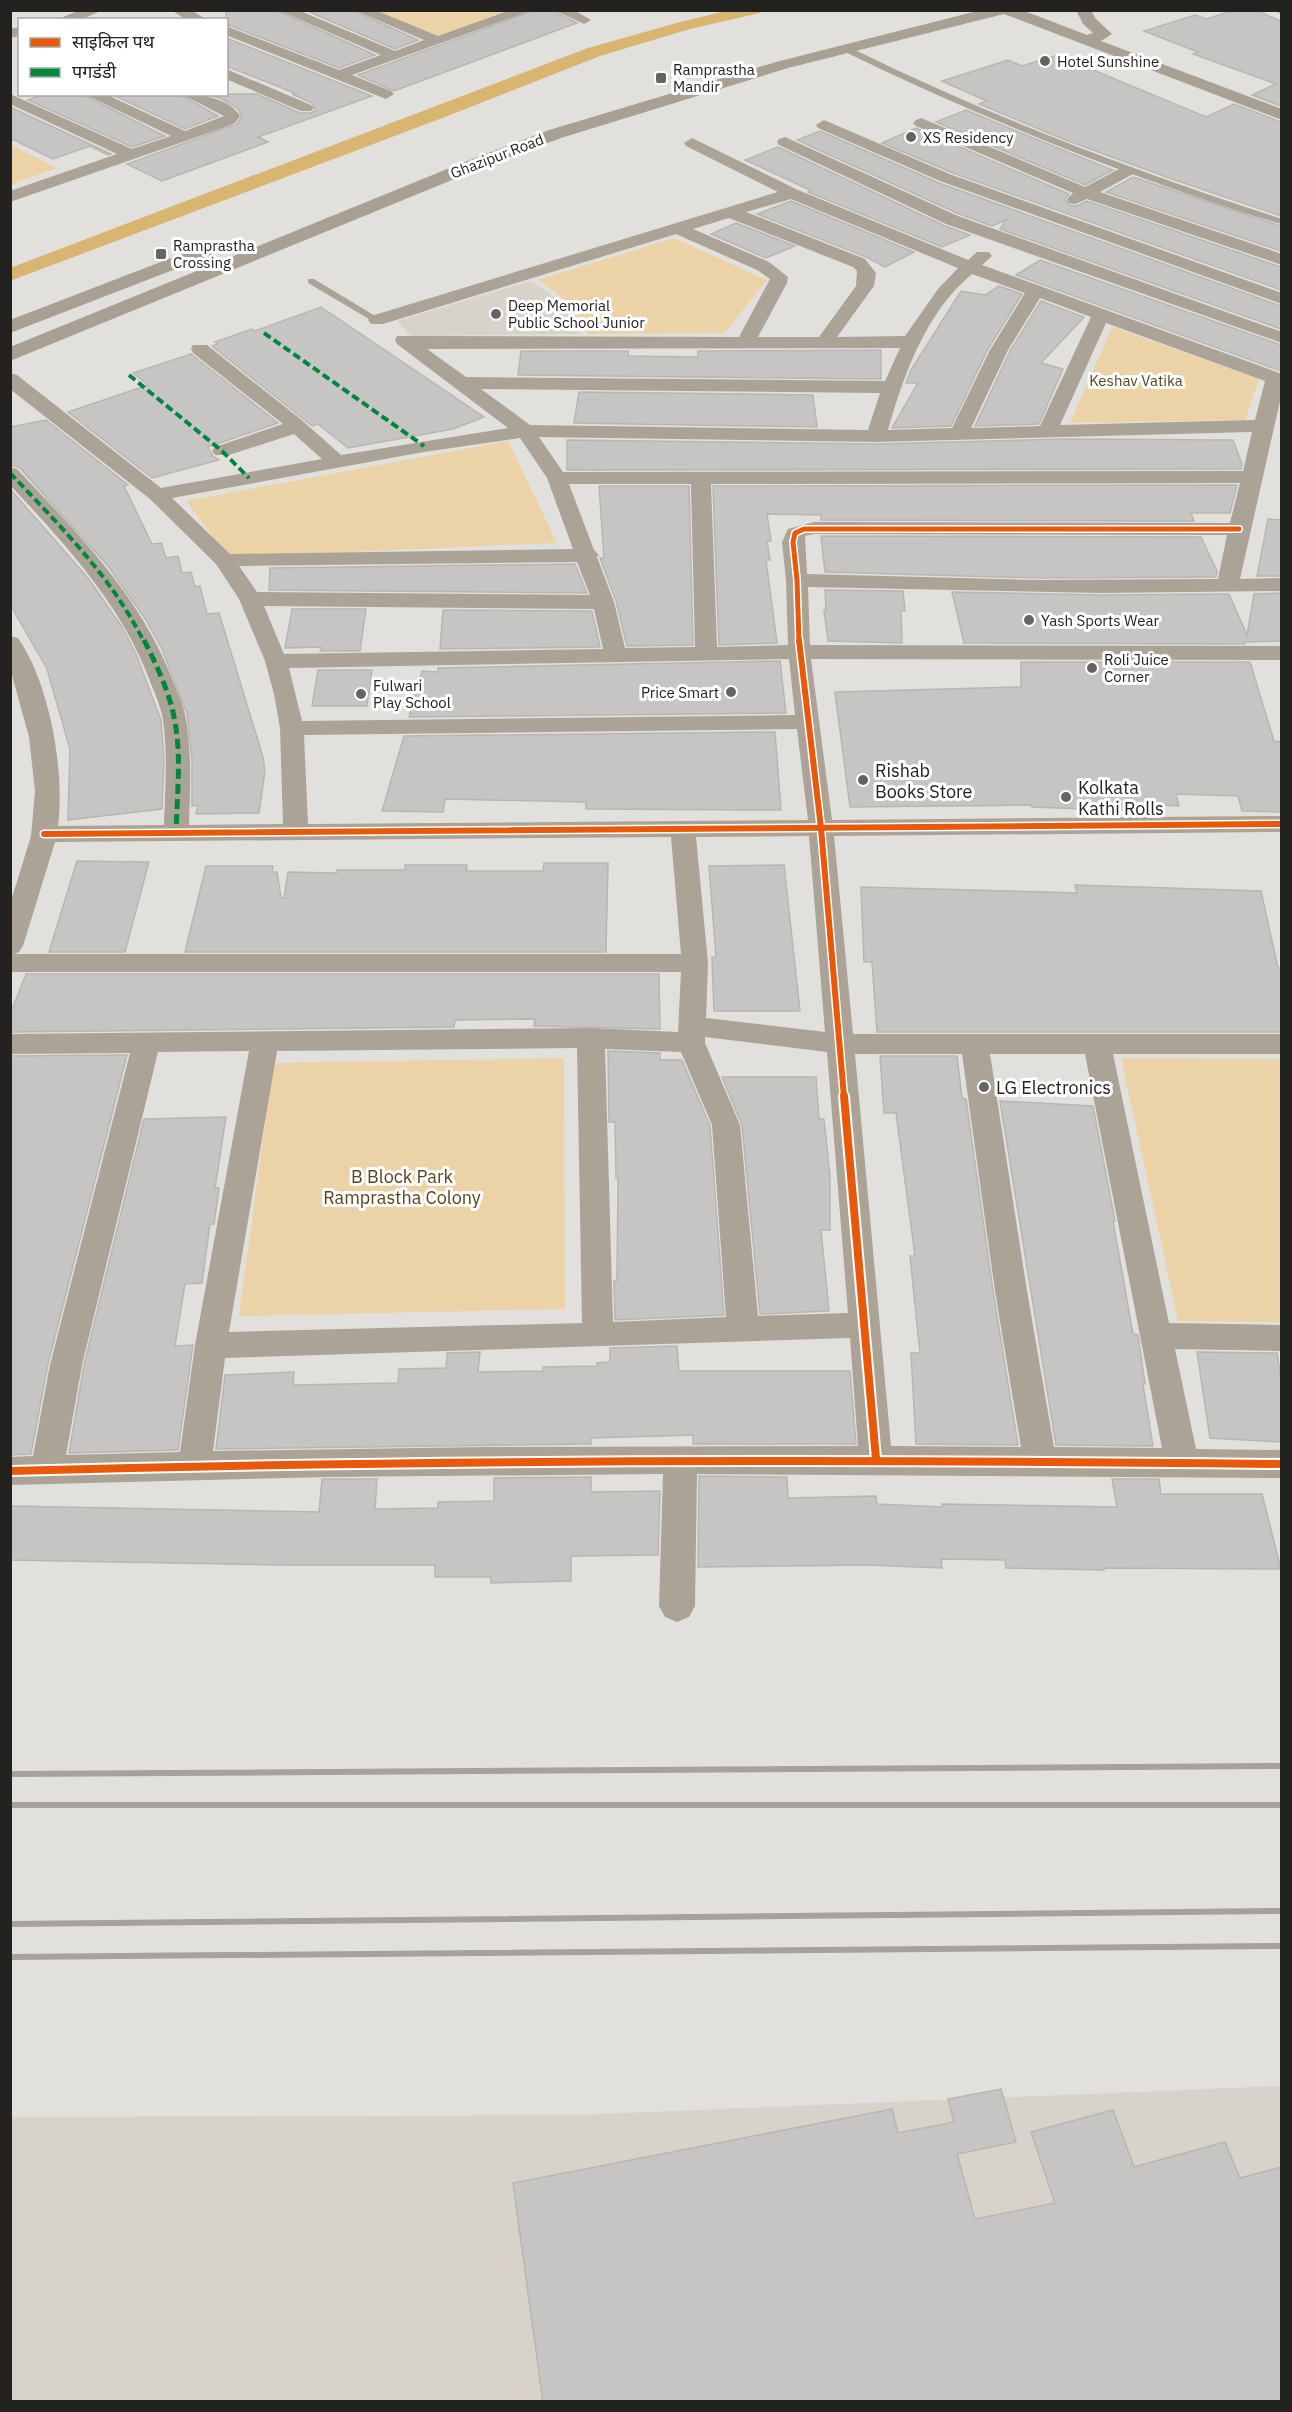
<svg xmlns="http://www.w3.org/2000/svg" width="1292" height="2412" font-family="'IBM Plex Sans','Noto Sans Devanagari',sans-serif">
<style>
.built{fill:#d7d2ca}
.green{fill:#ebd3a7}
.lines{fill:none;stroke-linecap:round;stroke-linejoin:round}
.canal{fill:#d8b570;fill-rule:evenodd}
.building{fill:#c6c5c3;stroke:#b7b6b3;stroke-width:1.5}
.lane{fill:#aba396;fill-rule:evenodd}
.street{fill:#aba396;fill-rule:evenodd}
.secondary{fill:#a8a092;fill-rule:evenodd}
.rail{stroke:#a6a29a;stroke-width:6}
.quiet-far1{stroke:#00873e;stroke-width:4;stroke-dasharray:8 4;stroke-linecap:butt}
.quiet{stroke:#00873e;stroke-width:5;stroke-dasharray:10 5;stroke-linecap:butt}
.cycleway-far2-casing{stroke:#fff;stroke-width:8}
.cycleway-far1-casing{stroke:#fff;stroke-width:9}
.cycleway-casing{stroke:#fff;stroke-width:12}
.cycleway-far2{stroke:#e8590c;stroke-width:5}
.cycleway-far1{stroke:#e8590c;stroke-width:6}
.cycleway{stroke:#e8590c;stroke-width:8}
.poi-dot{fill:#666463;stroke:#fff;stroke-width:2}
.labels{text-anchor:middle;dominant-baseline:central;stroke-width:6;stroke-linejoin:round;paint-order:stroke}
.far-poi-label{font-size:15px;fill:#232221;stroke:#fff;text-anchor:start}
.far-street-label{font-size:15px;fill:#232221;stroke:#fff}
.far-park-label{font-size:15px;fill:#58441c;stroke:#fff}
.poi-label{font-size:18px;fill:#232221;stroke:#fff;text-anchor:start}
.park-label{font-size:18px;fill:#58441c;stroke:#fff}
</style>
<rect width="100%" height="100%" fill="#e2e0dd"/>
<g class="built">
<path d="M531 281 568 307 580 334 411 336 397 321Z"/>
<path d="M1281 2086V2401H11L10 2117 576 2115Z"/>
</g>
<g class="green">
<path d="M383 10 526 11 439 41 371 14Z"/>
<path d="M11 145 57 168 11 184Z"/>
<path d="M674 238 767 280 724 333 588 334 575 307 538 280Z"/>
<path d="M1112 327 1259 379 1245 420 1070 423Z"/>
<path d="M508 441 557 543 228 557 186 501Z"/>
<path d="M564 1058 565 1309 239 1316 273 1063Z"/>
<path d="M1121 1058 1281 1059V1322L1178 1321Z"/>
</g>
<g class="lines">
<path class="canal" d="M730 10H762L760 13 690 29 600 56 445 117 10 281V268L588 48 680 22Z"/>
</g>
<g class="building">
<path d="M226 10H276L375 55 339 68 226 24Z"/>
<path d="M305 10H352L418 40 395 49Z"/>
<path d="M535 10H552L577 23 394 91 358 75Z"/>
<path d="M1235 10H1255L1281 21V106L1252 95 1276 84 1193 54 1198 52 1144 31 1195 15 1206 19Z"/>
<path d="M226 38 372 96 258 137 268 142 162 181 127 164 237 124 242 116 237 108 222 99 207 94H257L300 113H311L316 110 312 103 292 94H297L226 66Z"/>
<path d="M1057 55 1206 117 1234 104 1281 122V216L1172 179 1063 139 979 104 987 101 942 81 1008 60 1022 66Z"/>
<path d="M43 94H82L165 136 132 147 28 100Z"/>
<path d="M111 94H179L218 116 185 129Z"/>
<path d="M10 107 111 154 108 155 90 146 53 159 10 138Z"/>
<path d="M966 110 1033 138 1113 170 1085 185 936 122Z"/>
<path d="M916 128 1069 194 1065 199 1069 205 1076 206 1087 201 1281 267V290L953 173 882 143Z"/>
<path d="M820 131 939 183 1281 306V329L1000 229 1006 220 992 226 959 214 797 140Z"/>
<path d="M778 147 945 226 970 235 942 247 808 192 810 190 745 160Z"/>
<path d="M1133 177 1281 226V251L1106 192Z"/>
<path d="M791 201 914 252 885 267 866 257 757 214Z"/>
<path d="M736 223 795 246 766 258 711 234Z"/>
<path d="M1040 260 1281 345V371L1016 275Z"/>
<path d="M999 286 1022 294 988 349 951 426 892 428 918 383H906L911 370 961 291 985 295Z"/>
<path d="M1041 301 1084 317 1041 363 1063 369 1039 424 975 426 1010 351Z"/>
<path d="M321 307 422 375 484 417 453 429 348 448 318 424 312 426 212 346 218 344 215 342 252 329 255 331Z"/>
<path d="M881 350V379L518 375 521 351H628V356L698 357V351Z"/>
<path d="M191 354 278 423 208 447 213 456 219 460 152 478 68 412 148 385 133 373Z"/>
<path d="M579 392 813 395 817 427 574 423Z"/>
<path d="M46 420 128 485 124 486 152 544 161 543 166 558 178 556 182 573 191 572 195 587 200 586 207 614 219 613 263 757 265 771 259 813 196 814 198 805 192 806V759L187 714 162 649 146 620 108 566 19 467 10 465V427Z"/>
<path d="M1063 439 1233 440 1242 464 1241 469 567 470V440L876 444Z"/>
<path d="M1237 485 1230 513H1191L1194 521 821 520V515L767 514 771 541H767L770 560H766L777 643 719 645 713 486Z"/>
<path d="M599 486H689L693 645 627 646 616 601 600 558H604Z"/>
<path d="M10 489 88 578 122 627 136 654 161 720 164 759 162 809 68 820 70 749 47 669 10 604Z"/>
<path d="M1268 519 1281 520V576H1257Z"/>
<path d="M821 536 1201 537 1217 571 1216 577 1039 578 825 572Z"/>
<path d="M575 564 587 593 269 590 270 568Z"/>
<path d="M825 590 903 591 905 611H901L902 643 828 641 824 610H826Z"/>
<path d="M952 592 1100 595 1229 594 1247 635 1254 594 1281 593V641L1244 642 1245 644 964 643Z"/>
<path d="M292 609H366L360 651H320L321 647 285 648Z"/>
<path d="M443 610 592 611 600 647 440 649Z"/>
<path d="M780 661 786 713 409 717 422 671 438 672V668Z"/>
<path d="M1021 662H1250L1274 741 1281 742V812L1242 811 1238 796 1176 794 1179 806 1136 804 1137 811 1032 807 1031 805 850 807 835 692 1021 687Z"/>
<path d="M318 670H372L367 706H312Z"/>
<path d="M775 732 781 810 586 809V802L445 799 443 812 382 811 404 736Z"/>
<path d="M77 861 149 862 125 952H49Z"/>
<path d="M544 863H608L606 952H185L206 866H273L272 872H277L281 898H284L288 872 337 873V870H405V865H467L466 871H543Z"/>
<path d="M784 865 800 1011H714L712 957H716L709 866Z"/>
<path d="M1075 885 1261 891 1278 968H1281V1032H877L872 962H864L861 887 1077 893Z"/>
<path d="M26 974H659L660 1029 534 1026 535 1019 455 1020 454 1027 10 1032V1015Z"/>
<path d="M608 1051 660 1053V1060H682L710 1126 724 1315 615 1320 614 1281H617L618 1178H616L615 1122H609Z"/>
<path d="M127 1055 48 1364 31 1454 10 1455V1056Z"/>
<path d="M880 1056H957L962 1098 966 1099 993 1291 1018 1445 916 1444 911 1353H920L910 1256H915L896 1113H884Z"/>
<path d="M722 1077H816L819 1119H824L830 1177V1230H821L829 1311 760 1314 742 1125Z"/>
<path d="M1000 1101 1093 1106 1115 1221H1113L1133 1334 1138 1335 1145 1384H1143L1153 1446 1056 1445Z"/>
<path d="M226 1117 215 1188H219L214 1224H210L202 1283 185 1284 175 1346 193 1345 178 1450 69 1453 84 1365 144 1119Z"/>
<path d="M677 1346 679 1371H850L856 1444H693V1435L591 1438V1444L216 1449 225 1375 294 1372 293 1385 398 1383 399 1369 446 1368 447 1353 480 1352 478 1372 543 1371V1367L597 1366V1363L610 1362V1348Z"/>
<path d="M1197 1352 1277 1353 1281 1379V1442L1210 1438Z"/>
<path d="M699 1476 787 1477 788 1498 876 1496 877 1504 942 1507V1504L1117 1507 1112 1479H1159L1161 1494H1262L1281 1569 1104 1568V1570L1006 1568 1005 1560 941 1559 942 1568 867 1565 698 1567Z"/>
<path d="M591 1477V1492L660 1491 658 1555 571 1556V1581L491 1583V1577H435V1565H283L10 1560V1506L319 1512 322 1479H377L375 1509 438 1508V1502L494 1501V1478Z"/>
<path d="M1001 2089 1016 2142 957 2154 975 2219 1055 2203 1031 2132 1113 2110 1134 2167 1225 2142 1240 2178 1281 2167V2402H543L513 2183 892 2109 898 2133 954 2122 948 2099Z"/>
</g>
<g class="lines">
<g class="lane">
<path d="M843 47H849C989 116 1133 171 1282 219V224C1238 212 1194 196 1151 181 1046 143 944 100 843 51Z"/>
<path d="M308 279H314L382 320 374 322 308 283Z"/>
</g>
<g class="street">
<path d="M80 10H103L80 20H56Z"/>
<path d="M171 10H191L207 20H187Z"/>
<path d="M278 10H298L395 51 424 40 354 10H375L438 36 511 10H533L352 75 391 91 394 94 386 99 226 35V26L339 70 381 55Z"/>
<path d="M554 10H574L591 20 584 24Z"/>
<path d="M1274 10H1282V15Z"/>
<path d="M20 27V36L10 38V29Z"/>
<path d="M226 69 311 105 314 108 311 111H301L226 79Z"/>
<path d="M10 94 132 149 171 136 84 94H105L185 131 224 116 181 94C199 94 230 98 240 116L235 123 223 128 10 202V191L117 154 10 104Z"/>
<path d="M921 118 1085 187 1121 168H1133L1135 171 1133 174 1100 192 1282 254V265L1087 199 1075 204 1069 203 1067 199 1073 193 916 126 913 123 916 120Z"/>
<path d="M824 120 952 175 1282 293V304L940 181 818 128 816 125Z"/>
<path d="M785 137 958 216 1282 332V343L946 224 779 145 777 142 779 139Z"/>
<path d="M692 138 798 190 968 260 977 252H989L992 256 982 265 1282 374V392L1240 579 1282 578V591L1100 593 808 587 810 645 1282 646V660L811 659 832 820 1282 816V832L834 836 853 1034H1282V1054H1113L1169 1323 1282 1325V1351L1175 1349 1196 1449 1282 1450V1478L697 1474 695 1606 689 1617 677 1622 665 1617 659 1606 663 1474 328 1477 10 1485V1457L33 1456 50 1365 130 1053 10 1054V1034L591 1028 678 1032 681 972H10V904L31 836 35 791 29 737 10 668V636L18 638C50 684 65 771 58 826L164 825C165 790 168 755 163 720 161 707 155 694 150 681 121 604 66 545 10 485V467L17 469C78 533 141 597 173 681 178 693 184 706 186 720 192 754 190 790 189 825L283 824 280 728 274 694 265 661 239 599 216 564 150 499 10 389V373L17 375 161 488 322 459 294 434 229 455H215L212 451 215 447 283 424 193 353 191 349 193 345H207L304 422 341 455 508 428 397 344 395 340 397 336 739 337 770 279 757 270 676 234 383 324H371L368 320 371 316 778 192 686 146 684 143ZM791 199 958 268 938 289 905 336 837 337 874 286 876 273 865 259 746 212ZM729 218 853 267 857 271 856 286 819 337H758L787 283 788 277 769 262 693 229ZM972 274 1025 293 990 350 952 428 888 430C904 374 926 312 972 274ZM1040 298 1091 317 1040 426 971 428 1008 350ZM1106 323 1265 381 1255 420 1060 425ZM900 348 885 381 466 377 427 349ZM481 389 880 393 868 430 530 425ZM1252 432 1243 471 563 472 539 437 876 442ZM520 438 547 478 573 549 230 554 172 498 424 452ZM1240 483 1230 523 814 522 788 529 782 542 786 580 788 645 717 647 711 484ZM569 484H691L695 647 625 648 614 602 597 557 599 555 594 550ZM814 534 1227 535 1218 579 1039 580 807 574 805 536ZM577 562 590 595 257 592 239 566ZM264 606 594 609 603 649 284 654ZM789 659 795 715 302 721 289 668ZM797 729 808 820 308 824 304 735ZM809 836 825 1032 706 1018 708 963 696 837ZM671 837 681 954H14L19 952 23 946 55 842ZM705 1037 827 1052 848 1313 758 1316 740 1125 705 1043ZM577 1048 582 1323 229 1332 277 1051ZM605 1049 681 1052 712 1125 726 1317 613 1322ZM249 1051 195 1345 180 1452 66 1455 82 1365 158 1052ZM855 1054H962L995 1291 1021 1447 891 1446ZM990 1054H1085L1162 1448 1054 1447 1027 1291ZM850 1338 858 1446 487 1447 213 1451 225 1358Z"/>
</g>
<g class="secondary">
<path d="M981 10H1022L1087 35 1093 33 1083 24 1076 10H1091L1095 18 1112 34 1101 41 1282 109V120L1004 14 788 68 561 138 474 171 10 361V347L462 163 549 130 776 62Z"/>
<path d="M210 243 217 245 219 249 217 253 10 333V320Z"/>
</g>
<g class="rail">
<path d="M10 1774 1282 1766"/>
<path d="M10 1805H1282"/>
<path d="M10 1924 1282 1911"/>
<path d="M10 1957 1282 1946"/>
</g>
<g class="quiet-far1">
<path d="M264 333 424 446"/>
<path d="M129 375 222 451 249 478"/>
<path d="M10 473C59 525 112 577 144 642"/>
</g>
<path class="quiet" d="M144 640C156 664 169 691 174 717 182 755 177 795 176 833"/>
<g class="cycleway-far2-casing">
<path id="cycleway-far2" d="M799 642 797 580 793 542 795 533 804 529H1239"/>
</g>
<g class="cycleway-far1-casing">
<g id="cycleway-far1">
<path d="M799 640 821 828 844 1097"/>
<path d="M44 834 1282 824"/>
</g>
</g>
<g class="cycleway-casing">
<g id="cycleway">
<path d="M844 1096 876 1459"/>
<path d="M10 1471C434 1459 858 1459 1282 1464"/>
</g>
</g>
<use href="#cycleway-far2" class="cycleway-far2"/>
<use href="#cycleway-far1" class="cycleway-far1"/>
<use href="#cycleway" class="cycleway"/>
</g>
<g class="poi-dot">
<circle cx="1045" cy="61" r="6"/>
<rect x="655" y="72" width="12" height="12" rx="3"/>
<circle cx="911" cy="137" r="6"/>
<rect x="155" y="248" width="12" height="12" rx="3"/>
<circle cx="496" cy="314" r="6"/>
<circle cx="1029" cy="620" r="6"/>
<circle cx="1092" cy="668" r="6"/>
<circle cx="731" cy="692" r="6"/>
<circle cx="361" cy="694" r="6"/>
<circle cx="863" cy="780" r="6"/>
<circle cx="1066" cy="797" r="6"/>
<circle cx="984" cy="1087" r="6"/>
</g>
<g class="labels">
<g class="far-poi-label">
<text x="1057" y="61">Hotel Sunshine</text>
<text x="673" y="69">Ramprastha<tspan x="673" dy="17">Mandir</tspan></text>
<text x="923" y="137">XS Residency</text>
<text x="173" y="245">Ramprastha<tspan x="173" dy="17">Crossing</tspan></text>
<text x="508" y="305">Deep Memorial<tspan x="508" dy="17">Public School Junior</tspan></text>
<text x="1041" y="620">Yash Sports Wear</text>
<text x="1104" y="659">Roli Juice<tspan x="1104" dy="17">Corner</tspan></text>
<text x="373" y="685">Fulwari<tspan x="373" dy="17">Play School</tspan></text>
<text x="719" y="692" text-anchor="end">Price Smart</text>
</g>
<g class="far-street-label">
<text transform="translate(497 156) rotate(-21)">Ghazipur Road</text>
</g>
<g class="far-park-label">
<text x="1136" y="380">Keshav Vatika</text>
</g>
<g class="poi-label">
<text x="875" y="770">Rishab<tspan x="875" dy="21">Books Store</tspan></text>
<text x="1078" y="787">Kolkata<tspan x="1078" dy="21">Kathi Rolls</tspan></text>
<text x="996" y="1087">LG Electronics</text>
</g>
<g class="park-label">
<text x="402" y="1176">B Block Park<tspan x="402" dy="21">Ramprastha Colony</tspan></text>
</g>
</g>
<rect width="1292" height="2412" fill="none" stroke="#232221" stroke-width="24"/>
<rect x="18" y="18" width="210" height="78" fill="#ffffff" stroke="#a7a7a6" stroke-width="1.5"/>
<rect x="30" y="38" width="30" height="9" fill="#e8590c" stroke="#a7a7a6" stroke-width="1.5"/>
<text x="72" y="48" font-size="18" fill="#232221">साइकिल पथ</text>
<rect x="30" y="68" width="30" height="9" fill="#00873e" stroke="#a7a7a6" stroke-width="1.5"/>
<text x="72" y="78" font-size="18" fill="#232221">पगडंडी</text>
</svg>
